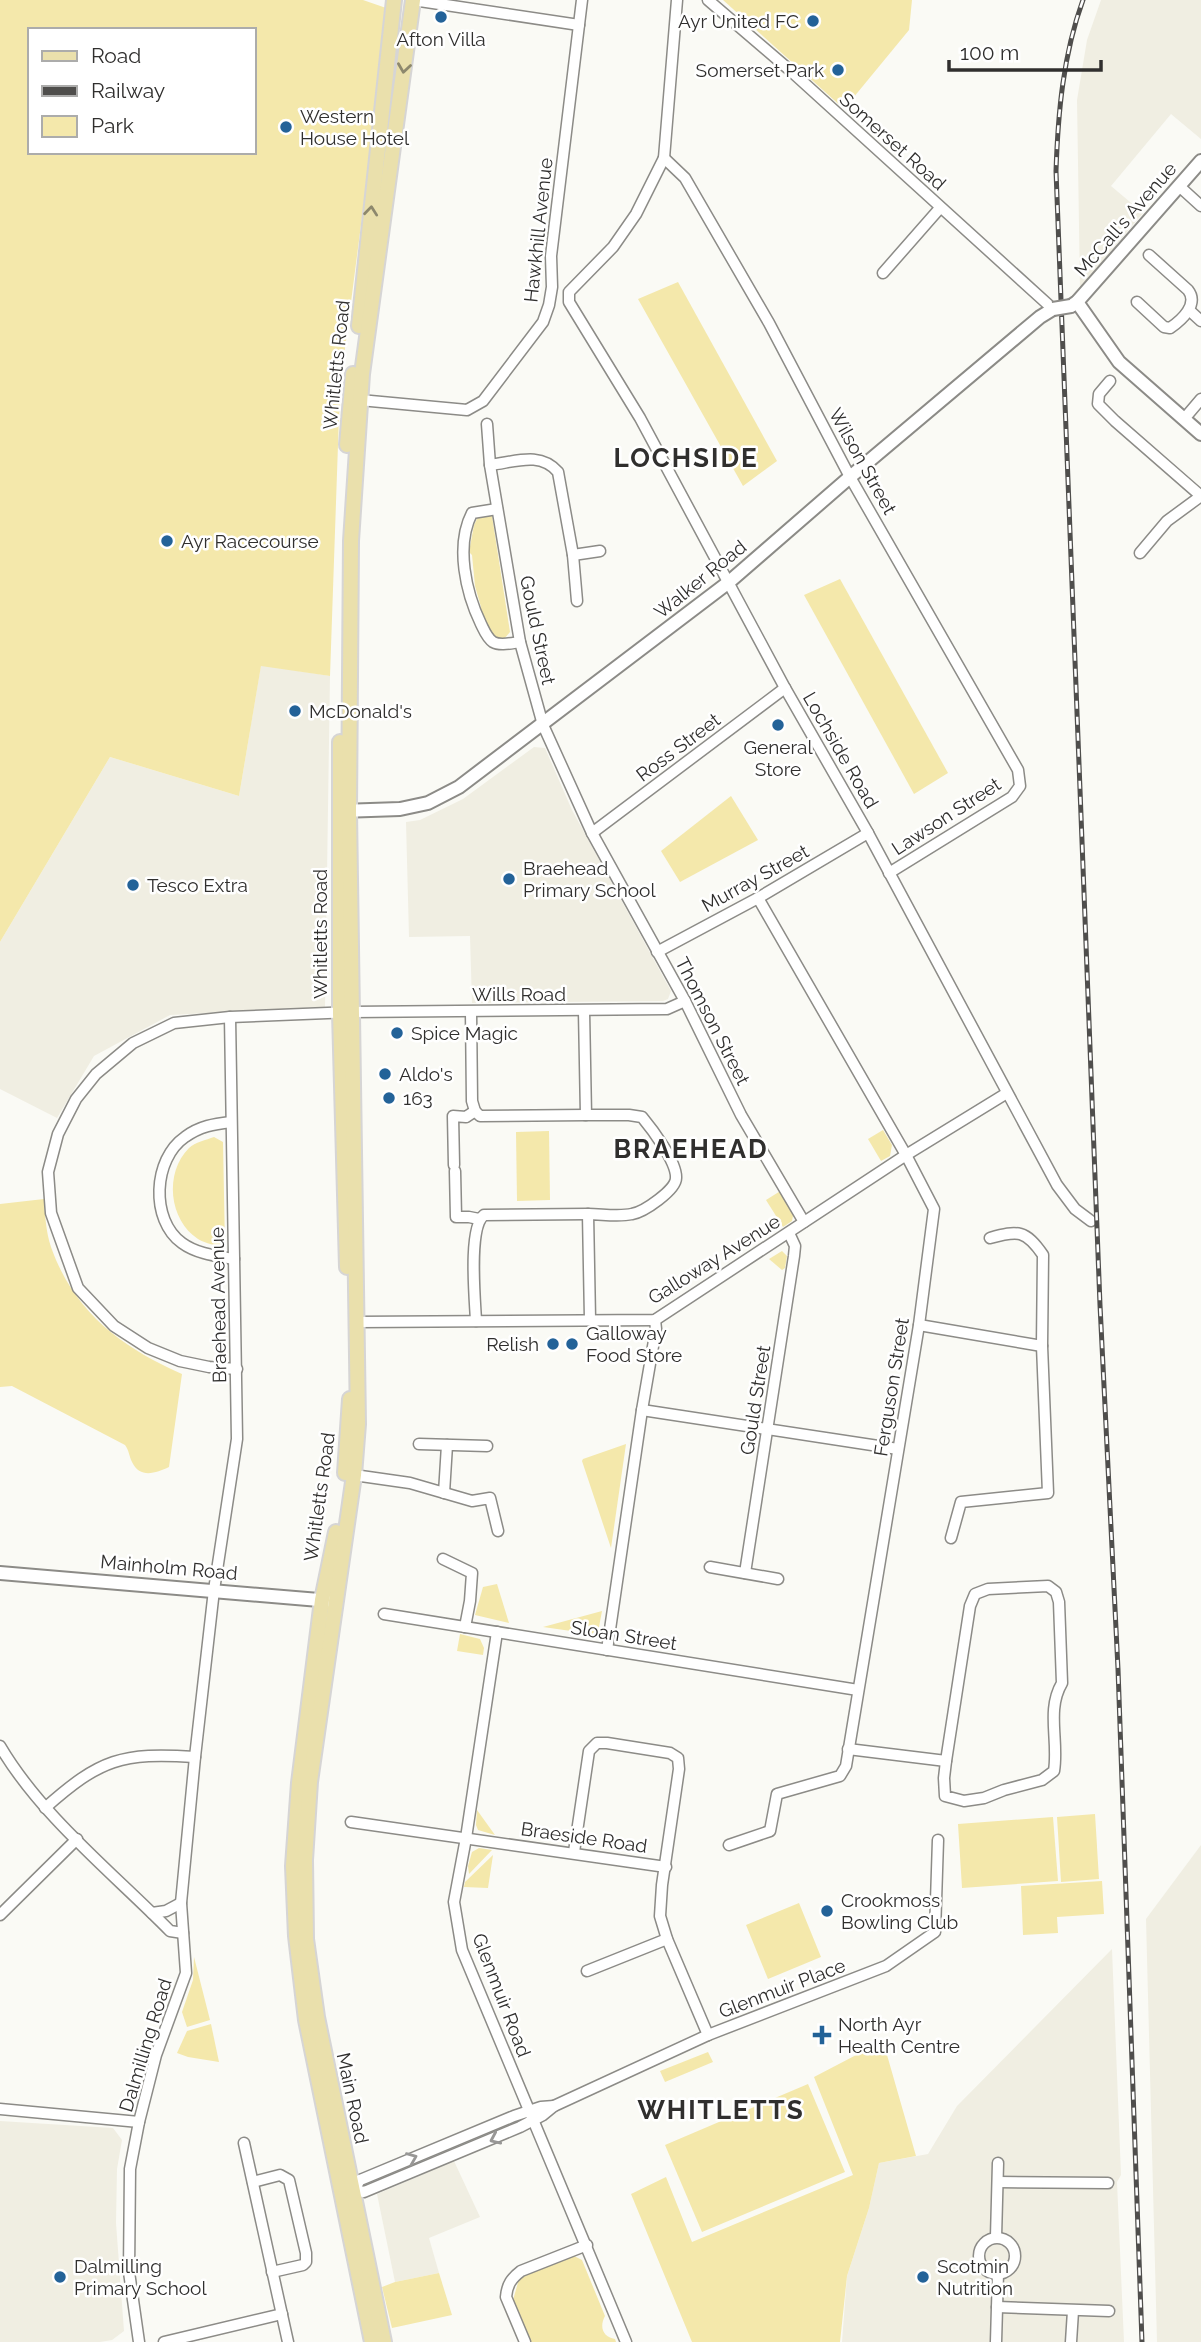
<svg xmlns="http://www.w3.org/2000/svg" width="1201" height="2342" font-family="Raleway,sans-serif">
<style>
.built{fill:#f0eee2}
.green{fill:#f4e8ab;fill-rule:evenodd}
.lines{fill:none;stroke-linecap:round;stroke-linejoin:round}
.minor-casing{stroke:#8c8b87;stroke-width:13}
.tertiary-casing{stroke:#8c8b87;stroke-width:16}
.primary-casing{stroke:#d6d5d5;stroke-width:18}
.minor{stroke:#fff;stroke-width:10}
.tertiary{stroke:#fff;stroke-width:12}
.primary{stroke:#eae0ac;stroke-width:14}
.rail-casing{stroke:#4f4e4c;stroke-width:5}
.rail{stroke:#fff;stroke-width:2.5;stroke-dasharray:8;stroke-linecap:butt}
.tertiary-bridge-casing{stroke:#8c8b87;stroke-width:16;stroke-linecap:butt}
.tertiary-bridge{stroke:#fff;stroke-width:12}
.oneway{stroke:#8d886d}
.oneway2{stroke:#989796}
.poi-dot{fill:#236298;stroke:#fff;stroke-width:2.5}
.labels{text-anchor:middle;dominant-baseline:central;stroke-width:5;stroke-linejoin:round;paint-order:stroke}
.poi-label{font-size:19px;fill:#302f2e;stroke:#fff;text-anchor:start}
.street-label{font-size:19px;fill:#302f2e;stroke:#fff}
.district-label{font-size:26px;font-weight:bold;letter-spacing:2px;fill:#302f2e;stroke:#fff}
</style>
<rect width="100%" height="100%" fill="#fafaf5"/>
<g class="built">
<path d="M1101 0H1201V139L1171 114 1111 186 1143 213 1080 288 1077 100 1087 40Z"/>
<path d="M261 665 330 676 325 1007 170 1015 94 1056 57 1118 0 1089V942L110 757 239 796Z"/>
<path d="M534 747 545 748 572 810 671 991 668 999 663 1001 472 1003 470 936 409 937 406 822 420 820 463 799Z"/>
<path d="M1201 1845V2342H1157L1146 1919Z"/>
<path d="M1112 1949 1121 2175 1117 2182 1124 2342H842L847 2276 869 2208 879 2163 928 2154 957 2106Z"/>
<path d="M0 2121 113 2128 122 2140 117 2169 116 2223 124 2331 112 2340 100 2342H0Z"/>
<path d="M454 2161 480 2217 429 2238 439 2273 395 2282 377 2194Z"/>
</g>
<g class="green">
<path d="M0 0H363L389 9 344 356 339 416 330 676 261 666 239 796 110 757 0 942ZM30 30H254V152H30Z"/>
<path d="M723 0H912L909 30 844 109Z"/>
<path d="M678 282 777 461 743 486 638 299Z"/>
<path d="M489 515 492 516 510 632 504 639 493 637 479 612 481 607 475 586 472 555 469 552 474 525 478 517Z"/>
<path d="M840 579 948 773 914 794 804 595Z"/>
<path d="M731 796 758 840 680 882 661 851Z"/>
<path d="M883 1130 892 1145 890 1156 881 1161 868 1139Z"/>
<path d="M549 1131 550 1200 517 1201 516 1132Z"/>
<path d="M214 1137 223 1142 225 1247C216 1245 206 1244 198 1239 169 1220 164 1173 189 1148 195 1142 206 1140 214 1137Z"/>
<path d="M782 1190 794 1210 792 1221 783 1227 766 1200Z"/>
<path d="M44 1199C45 1215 46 1232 51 1247 74 1312 121 1347 182 1374L169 1467C156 1473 140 1479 132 1462 129 1456 129 1450 125 1445L12 1386 0 1387V1204Z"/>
<path d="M782 1251 787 1256 785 1268 782 1270 769 1259Z"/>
<path d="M626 1444 611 1548 582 1461 583 1459Z"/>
<path d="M497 1584 509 1623 475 1615 483 1587Z"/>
<path d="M602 1611 599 1627 592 1634 543 1627Z"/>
<path d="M460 1634 480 1639 484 1648 483 1655 457 1651Z"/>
<path d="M477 1810 495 1835 478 1830 476 1825Z"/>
<path d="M1095 1814 1099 1879 1061 1882 1057 1817Z"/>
<path d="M1053 1817 1058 1881 962 1888 958 1824Z"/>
<path d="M479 1848 492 1850 469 1874 468 1866 472 1852Z"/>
<path d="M493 1855 488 1888 464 1887 465 1882Z"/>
<path d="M1102 1881 1104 1914 1057 1917 1058 1933 1023 1935 1021 1886Z"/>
<path d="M799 1903 821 1957 768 1979 746 1925Z"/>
<path d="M194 1957 210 2020 187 2027 182 2012 193 1980Z"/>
<path d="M211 2024 219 2062 188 2057 177 2053 187 2031Z"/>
<path d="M883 2041 916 2156 879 2163 869 2208 847 2276 840 2342H692L631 2194 666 2177 692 2242 853 2175 814 2077Z"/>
<path d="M708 2052 713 2062 665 2082 660 2071Z"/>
<path d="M808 2084 845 2172 702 2232 665 2145Z"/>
<path d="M574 2256 582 2260 605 2316C599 2327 603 2337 615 2339L616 2342H530L513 2300 519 2279 523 2275Z"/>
<path d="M439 2273 452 2315 392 2328 382 2287 395 2282Z"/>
</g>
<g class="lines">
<g class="minor-casing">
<g id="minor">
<path d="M413 0 579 25"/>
<path d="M677 0 664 158 636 214 613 247 569 292V302L640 418 785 688 868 833 1057 1185 1075 1209 1091 1221"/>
<path d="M708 0 792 72 1053 309"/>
<path d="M664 158 685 178 769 323 850 477 1018 770 1020 786 1012 797 889 873"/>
<path d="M1179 186 1201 206"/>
<path d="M883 273 940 208"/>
<path d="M1137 302 1164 327 1170 328C1182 320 1199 304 1188 290L1149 255"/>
<path d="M1189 310 1201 321"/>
<path d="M1110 381 1099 394 1098 404 1115 421 1201 496"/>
<path d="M360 400 467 410 483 401 543 322 549 305 552 287 551 256 582 0"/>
<path d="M1184 419 1201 399"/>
<path d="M487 424 490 465 520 642 543 725 592 833 685 1001 741 1115 804 1222"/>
<path d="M490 465C515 462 540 451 558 472L573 555 577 601"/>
<path d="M497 509 472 513C455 546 466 593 481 624 484 630 487 638 493 642 500 646 512 643 520 642"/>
<path d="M1140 553 1167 521 1201 496"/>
<path d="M573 555 600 551"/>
<path d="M592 833 785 688"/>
<path d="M657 952 758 898 868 833"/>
<path d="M584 1011 586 1115H629L642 1117C652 1129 677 1162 676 1178 676 1190 644 1212 632 1214 618 1217 602 1214 588 1214L590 1319"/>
<path d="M471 1012 472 1101 475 1111 480 1116 586 1115"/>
<path d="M231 1122C214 1124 200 1126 185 1137 153 1159 150 1220 182 1243 197 1254 217 1256 234 1259"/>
<path d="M454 1165 453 1116 466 1117 475 1111"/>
<path d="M455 1171 456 1217H469L479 1219"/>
<path d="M476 1321C475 1299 468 1228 484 1215L588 1214"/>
<path d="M358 1322 655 1320 906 1155 1007 1093"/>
<path d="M919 1325 1042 1346"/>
<path d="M237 1369 209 1367 180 1361 148 1348 114 1326 78 1288 51 1213 48 1172 58 1134 76 1099 96 1074 133 1043 174 1023 230 1017 352 1012 667 1009 685 1001"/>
<path d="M642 1410 898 1449"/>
<path d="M419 1444 487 1446"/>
<path d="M354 1475 410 1483 472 1501 490 1498 498 1531"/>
<path d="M444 1493 447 1445"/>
<path d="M951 1538 961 1502 1048 1493 1042 1346 1043 1255C1026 1230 1018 1230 990 1238"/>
<path d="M443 1559 472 1573 470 1601 465 1627"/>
<path d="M710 1567 778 1579"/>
<path d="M745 1573 794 1256 795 1246 789 1233"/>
<path d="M1048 1586 1056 1592 1059 1602 1062 1683C1046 1710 1059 1741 1054 1771L1042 1780 1004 1790 984 1798 964 1801 945 1796 944 1778 946 1761 970 1606 975 1594 988 1589Z"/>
<path d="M384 1614 858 1690"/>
<path d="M497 1632 466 1838 454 1902 462 1950 626 2342"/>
<path d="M607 1650 642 1410 656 1329 655 1320"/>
<path d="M0 1746C41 1816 113 1873 170 1931L183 1933"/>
<path d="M848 1749 946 1761"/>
<path d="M45 1808C100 1759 122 1752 195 1757"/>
<path d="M351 1822 666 1867"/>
<path d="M729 1845 770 1831 777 1794 840 1776 846 1766 919 1325 934 1209 906 1155 758 898"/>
<path d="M574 1852 589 1751 597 1743H607L670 1753 678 1758 679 1769 662 1885 660 1916 667 1939 708 2035"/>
<path d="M152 1913 166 1911 181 1903"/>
<path d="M0 1915 77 1839"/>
<path d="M587 1971 667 1939"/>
<path d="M0 2109 139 2122"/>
<path d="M244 2143 288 2342"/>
<path d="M253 2182 280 2175 289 2180 306 2253V2262L303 2265 272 2272"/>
<path d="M998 2182 1108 2183"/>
<path d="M354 2190 364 2192 520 2127 543 2115 554 2106 708 2035 886 1966 935 1932 938 1840"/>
<path d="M354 2190 360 2180 365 2178 514 2116 541 2107 554 2106"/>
<path d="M996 2237 998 2163"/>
<circle cx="997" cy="2256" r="18"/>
<path d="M997 2307 1109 2311"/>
<path d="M139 2342 129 2272 130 2169 139 2122 156 2055 186 1973 181 1903 195 1757 214 1590 237 1439 230 1017"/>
<path d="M164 2342 282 2314"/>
<path d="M525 2342 506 2297C507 2284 512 2278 521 2271L587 2245"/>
<path d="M996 2342 998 2273"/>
<path d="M1071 2342 1073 2311"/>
</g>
</g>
<g class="tertiary-casing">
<g id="tertiary">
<path d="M1077 302 1119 362 1201 434"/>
<path d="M1071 306 1077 302 1201 161"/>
<path d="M341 811 400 809 428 803 459 787 729 582 850 477 1040 317 1053 309"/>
<path d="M0 1573 331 1601"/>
</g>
</g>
<g class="primary-casing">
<g id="primary">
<path d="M359 326 394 0"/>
<path d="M347 445 353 374"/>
<path d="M340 742V1013L347 1267"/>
<path d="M345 1473 350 1399"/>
<path d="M336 1532 322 1600 299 1783 293 1866 296 1936 306 2020 372 2342"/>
<path d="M384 2342 317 2017 306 1939 305 1860 310 1782 354 1475 358 1424 349 811 351 541 362 374 413 0"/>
</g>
</g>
<use href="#minor" class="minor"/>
<use href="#tertiary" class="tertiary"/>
<use href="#primary" class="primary"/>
<g class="rail-casing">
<path id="rail" d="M1083 0C1063 55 1058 113 1056 171L1100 1305 1118 1669 1142 2342"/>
</g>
<use href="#rail" class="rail"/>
<g class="tertiary-bridge-casing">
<path id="tertiary-bridge" d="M1053 309 1071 306"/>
</g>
<use href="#tertiary-bridge" class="tertiary-bridge"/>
</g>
<defs><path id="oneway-chevron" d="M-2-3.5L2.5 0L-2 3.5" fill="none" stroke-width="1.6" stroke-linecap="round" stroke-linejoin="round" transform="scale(1.75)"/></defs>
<g class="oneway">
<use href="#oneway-chevron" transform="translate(404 68) rotate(98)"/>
<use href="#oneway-chevron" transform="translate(371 211) rotate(-84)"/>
</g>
<g class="oneway2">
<use href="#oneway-chevron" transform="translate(495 2139) rotate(156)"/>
<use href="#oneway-chevron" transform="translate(412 2158) rotate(-22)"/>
</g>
<g class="poi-dot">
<circle cx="441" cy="17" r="7"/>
<circle cx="813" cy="21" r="7"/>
<circle cx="838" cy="70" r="7"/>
<circle cx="286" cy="127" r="7"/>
<circle cx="167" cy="541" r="7"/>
<circle cx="295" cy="711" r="7"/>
<circle cx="778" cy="725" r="7"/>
<circle cx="509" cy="879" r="7"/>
<circle cx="133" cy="885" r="7"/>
<circle cx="397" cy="1033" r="7"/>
<circle cx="385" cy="1074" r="7"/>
<circle cx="389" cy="1098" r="7"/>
<circle cx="553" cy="1344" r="7"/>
<circle cx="572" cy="1344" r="7"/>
<circle cx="827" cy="1911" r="7"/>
<path d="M818.5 2024.5h7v7h7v7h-7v7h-7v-7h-7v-7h7z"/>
<circle cx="60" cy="2277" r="7"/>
<circle cx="923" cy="2277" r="7"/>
</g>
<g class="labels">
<g class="poi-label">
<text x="799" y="21" text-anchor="end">Ayr United FC</text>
<text x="441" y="39" text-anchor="middle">Afton Villa</text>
<text x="824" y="70" text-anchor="end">Somerset Park</text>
<text x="300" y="116">Western<tspan x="300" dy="22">House Hotel</tspan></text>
<text x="181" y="541">Ayr Racecourse</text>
<text x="309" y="711">McDonald's</text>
<text x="778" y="747" text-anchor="middle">General<tspan x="778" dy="22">Store</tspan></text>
<text x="523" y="868">Braehead<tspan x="523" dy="22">Primary School</tspan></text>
<text x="147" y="885">Tesco Extra</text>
<text x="411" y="1033">Spice Magic</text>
<text x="399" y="1074">Aldo's</text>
<text x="403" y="1098">163</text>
<text x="586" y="1333">Galloway<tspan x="586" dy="22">Food Store</tspan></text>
<text x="539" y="1344" text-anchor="end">Relish</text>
<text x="841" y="1900">Crookmoss<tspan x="841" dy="22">Bowling Club</tspan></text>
<text x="838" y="2024">North Ayr<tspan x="838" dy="22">Health Centre</tspan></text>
<text x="74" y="2266">Dalmilling<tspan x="74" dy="22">Primary School</tspan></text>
<text x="937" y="2266">Scotmin<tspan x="937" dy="22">Nutrition</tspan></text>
</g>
<g class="street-label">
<text transform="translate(893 141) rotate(42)">Somerset Road</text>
<text transform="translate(1125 219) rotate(-49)">McCall's Avenue</text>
<text transform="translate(538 230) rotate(-84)">Hawkhill Avenue</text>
<text transform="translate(336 365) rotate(-84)">Whitletts Road</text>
<text transform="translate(863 461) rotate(61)">Wilson Street</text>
<text transform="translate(700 579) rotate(-39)">Walker Road</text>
<text transform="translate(538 630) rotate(78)">Gould Street</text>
<text transform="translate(678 747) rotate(-37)">Ross Street</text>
<text transform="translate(841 750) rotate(60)">Lochside Road</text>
<text transform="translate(946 816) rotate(-33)">Lawson Street</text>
<text transform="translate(755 878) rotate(-29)">Murray Street</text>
<text transform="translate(320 934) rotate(-90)">Whitletts Road</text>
<text x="519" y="994">Wills Road</text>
<text transform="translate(713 1021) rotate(63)">Thomson Street</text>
<text transform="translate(714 1259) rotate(-32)">Galloway Avenue</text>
<text transform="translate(218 1305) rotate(-91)">Braehead Avenue</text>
<text transform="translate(891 1387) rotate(-81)">Ferguson Street</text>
<text transform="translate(755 1400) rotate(-81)">Gould Street</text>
<text transform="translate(319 1497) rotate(-82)">Whitletts Road</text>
<text transform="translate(169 1567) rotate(5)">Mainholm Road</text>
<text transform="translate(624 1635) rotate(9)">Sloan Street</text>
<text transform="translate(584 1837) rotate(8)">Braeside Road</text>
<text transform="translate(782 1988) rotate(-21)">Glenmuir Place</text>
<text transform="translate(502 1995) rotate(69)">Glenmuir Road</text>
<text transform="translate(145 2045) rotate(-73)">Dalmilling Road</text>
<text transform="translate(353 2098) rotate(78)">Main Road</text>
</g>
<g class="district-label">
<text x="686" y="458">LOCHSIDE</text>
<text x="691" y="1149">BRAEHEAD</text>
<text x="721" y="2110">WHITLETTS</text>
</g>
</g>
<rect x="28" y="28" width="228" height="126" fill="#ffffff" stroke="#acacab" stroke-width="2"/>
<rect x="42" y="51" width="35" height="10" fill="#eae0ac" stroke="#acacab" stroke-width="2"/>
<text x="91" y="63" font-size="21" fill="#302f2e">Road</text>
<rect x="42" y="86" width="35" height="10" fill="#4f4e4c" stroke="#acacab" stroke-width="2"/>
<text x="91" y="98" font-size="21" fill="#302f2e">Railway</text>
<rect x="42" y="116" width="35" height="21" fill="#f4e8ab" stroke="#acacab" stroke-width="2"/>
<text x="91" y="133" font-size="21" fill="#302f2e">Park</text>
<path d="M949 60v10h152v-10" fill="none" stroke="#302f2e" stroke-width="3.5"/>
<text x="960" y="60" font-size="21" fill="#302f2e" stroke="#ffffff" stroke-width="5" paint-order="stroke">100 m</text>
</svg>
